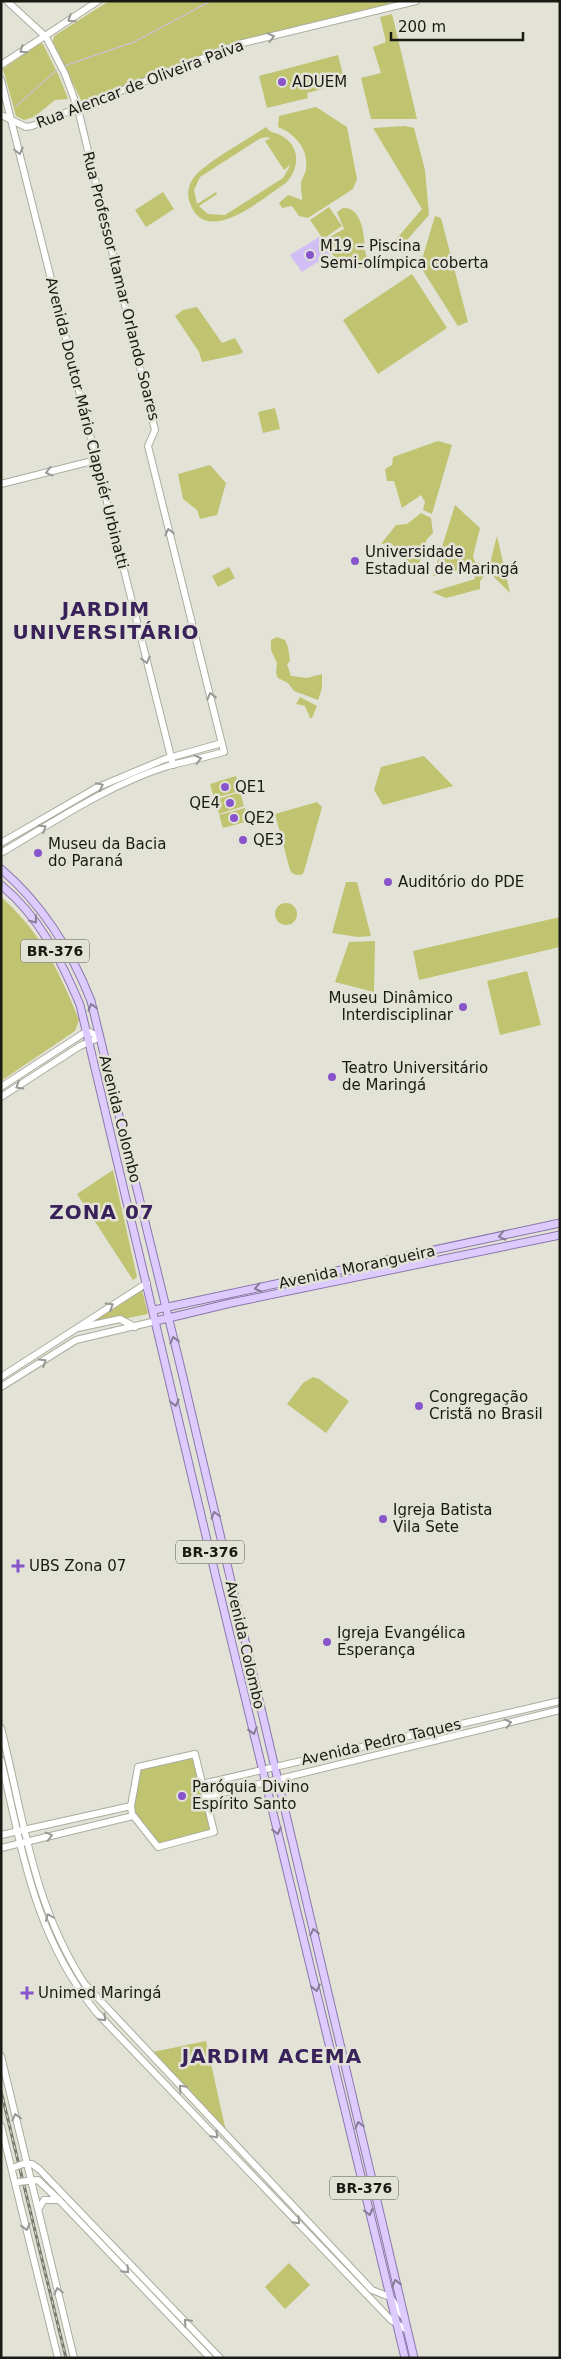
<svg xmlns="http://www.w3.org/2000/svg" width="561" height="2359" font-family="'DejaVu Sans',sans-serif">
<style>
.green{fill:#c0c370;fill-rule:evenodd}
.water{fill:#d0bef4}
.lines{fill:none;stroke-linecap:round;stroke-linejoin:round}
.stream{stroke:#d0bef4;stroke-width:1}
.secondary-casing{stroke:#abac9f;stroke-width:8}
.primary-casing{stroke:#8b77ac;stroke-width:9}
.secondary{stroke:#fff;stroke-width:6}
.primary{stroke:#decbfe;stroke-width:7}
.rail-casing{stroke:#797970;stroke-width:3}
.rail{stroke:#e2e3d6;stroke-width:1;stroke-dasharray:4;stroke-linecap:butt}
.secondary-bridge-casing{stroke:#abac9f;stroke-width:8;stroke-linecap:butt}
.secondary-bridge{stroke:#fff;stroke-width:6}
.oneway{stroke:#989896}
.oneway2{stroke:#867b95}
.poi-dot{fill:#8754cc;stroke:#e2e3d6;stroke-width:2}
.labels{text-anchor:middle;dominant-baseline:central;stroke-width:5;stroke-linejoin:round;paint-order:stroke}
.shield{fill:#e2e3d6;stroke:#56564f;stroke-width:1}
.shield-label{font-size:14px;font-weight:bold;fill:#1a1a15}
.poi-label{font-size:15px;fill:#1a1a15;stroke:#e2e3d6;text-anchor:start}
.street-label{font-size:15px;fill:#1a1a15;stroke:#e2e3d6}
.district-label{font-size:20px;font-weight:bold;letter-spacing:1px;fill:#39215a;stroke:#e2e3d6}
</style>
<rect width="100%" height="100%" fill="#e2e3d6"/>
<g class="green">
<path d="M109 1H388L389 5 239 42 82 102 53 42 54 36Z"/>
<path d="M392 14 417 119H371L361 78 381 73 373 47 386 42 380 17Z"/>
<path d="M40 43 43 44 59 76 68 99 55 100 34 117 24 120 16 116 3 69Z"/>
<path d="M338 55 345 83 307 93 308 98 267 108 259 76Z"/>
<path d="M316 107 347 127 357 179 353 189 308 218 299 216 292 206 282 208 279 203 288 195 302 200C302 195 301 190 301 184 301 179 305 175 306 170 309 150 296 134 278 127L279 116Z"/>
<path d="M405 126 414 128 425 170 429 215 398 250 393 243 422 209 373 128Z"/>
<path d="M266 127C270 133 275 132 280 135 301 145 300 168 286 183 264 197 206 249 190 203 186 194 189 182 196 175 210 160 247 140 266 127ZM266 137 271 138 265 141 284 170 291 164 283 178 225 215 208 214 199 206 217 194 216 192 197 204 194 190 200 177 259 139Z"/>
<path d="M163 192 174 209 146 227 135 210Z"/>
<path d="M329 207 342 226 323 239 310 220Z"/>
<path d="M343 208C363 207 364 237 365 251 366 256 369 261 370 266 343 272 334 263 326 239L344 229 337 212Z"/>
<path d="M435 216 441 218 468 322 458 326 420 266Z"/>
<path d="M412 274 447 328 378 374 343 320Z"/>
<path d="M197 307 222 343 235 338 243 352 240 354 202 362 199 352 175 316 183 310Z"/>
<path d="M275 408 280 429 263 433 258 412Z"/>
<path d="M438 441 452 445 432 514 423 510 425 502 421 495 402 508 394 481H387L385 469 392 465 393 457Z"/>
<path d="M210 465 226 483 217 515 200 519 197 510 183 499 178 474Z"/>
<path d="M455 505 480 528 473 556 475 562 485 565 490 563 497 536 510 593 491 574H486L480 581V589L446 598 432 592 475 579 472 568H467L433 576Z"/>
<path d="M421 513 431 518 433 533 427 539 417 570 391 543 381 544 396 525 407 524Z"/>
<path d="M229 567 235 578 218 587 212 576Z"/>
<path d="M277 637 285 640 288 647 290 661 287 664 291 676 307 678 322 674V688L318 700 294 691 288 683 278 678 276 673 277 663 271 650V640Z"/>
<path d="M300 697 317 706 312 718H310L305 706 296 704Z"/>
<path d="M424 756 453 786 383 805 374 790 381 767Z"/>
<path d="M236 776 240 791 214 798 210 784Z"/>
<path d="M240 792 244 806 219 814 215 800Z"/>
<path d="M317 802 322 807 305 868 303 874C297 876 293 875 290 870L275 814Z"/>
<path d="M245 808 249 821 223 828 219 815Z"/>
<path d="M346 882H357L371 936 358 937 332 933Z"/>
<path d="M1 897C40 931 60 973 79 1020L75 1031 1 1081Z"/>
<circle cx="286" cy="914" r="11"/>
<path d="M560 917V947L419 980 413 951Z"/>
<path d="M375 941 374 992 335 982 349 942Z"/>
<path d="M527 971 541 1025 500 1035 487 981Z"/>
<path d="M113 1170 137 1277 133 1280 77 1194Z"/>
<path d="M141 1286 148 1314 74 1329Z"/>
<path d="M313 1377 319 1379 349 1401 326 1433 287 1404 303 1383Z"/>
<path d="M195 1754 214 1832 158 1847 131 1809 138 1767Z"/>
<path d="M206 2041 227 2136 148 2053Z"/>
<path d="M289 2263 310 2285 285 2309 265 2287Z"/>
</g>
<path class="water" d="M319 237 330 254 302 272 290 255Z"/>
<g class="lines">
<g class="stream">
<path d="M64 66 134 42 211 1"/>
<path d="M15 107 58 69"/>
</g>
<g class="secondary-casing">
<g id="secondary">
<path d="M1 65 98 1"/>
<path d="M1 80 173 765"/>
<path d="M1 115 26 127 32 126 239 44 416 1"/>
<path d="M1 484 96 460"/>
<path d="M1 843 96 788 165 759 222 743"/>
<path d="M1 853C55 821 108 785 168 766 187 761 206 757 224 752L148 446 155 430 78 109 65 74 46 37 7 1"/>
<path d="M1 1087 87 1031 100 1037"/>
<path d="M1 1097 80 1046 100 1037"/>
<path d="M78 1328 120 1319 135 1327"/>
<path d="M1 1377 147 1283"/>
<path d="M1 1387 76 1340 156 1321"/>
<path d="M1 1728C24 1819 32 1902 84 1983L372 2290 390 2297 402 2315"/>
<path d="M195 1754 214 1832 158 1847 132 1814 131 1806 138 1767Z"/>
<path d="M1 1760C23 1853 34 1935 96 2012L391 2320 407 2330"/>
<path d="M202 1784 560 1701"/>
<path d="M206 1797 560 1710"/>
<path d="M1 1835 131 1806"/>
<path d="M1 1848 133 1816"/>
<path d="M1 2056 74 2358"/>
<path d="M1 2126 58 2358"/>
<path d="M26 2164H32L39 2169 220 2358"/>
<path d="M28 2181 38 2180 59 2200 210 2358"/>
<path d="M39 2208 44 2200H59"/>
</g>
</g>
<g class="primary-casing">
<g id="primary">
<path d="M1 869C43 905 71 950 91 1001L182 1373 414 2358"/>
<path d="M1 885C39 916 61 960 80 1005L206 1536 405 2358"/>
<path d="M154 1310 560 1223"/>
<path d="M156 1321 231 1303 560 1235"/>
</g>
</g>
<use href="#secondary" class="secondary"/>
<use href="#primary" class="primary"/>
<g class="rail-casing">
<path id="rail" d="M1 2091 66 2358"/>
</g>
<use href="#rail" class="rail"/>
<g class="secondary-bridge-casing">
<g id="secondary-bridge">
<path d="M15 2167 23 2164"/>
<path d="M19 2182 27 2181"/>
</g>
</g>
<use href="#secondary-bridge" class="secondary-bridge"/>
</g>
<defs><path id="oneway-chevron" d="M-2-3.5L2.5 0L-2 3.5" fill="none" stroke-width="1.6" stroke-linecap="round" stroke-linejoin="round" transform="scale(1.25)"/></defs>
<g class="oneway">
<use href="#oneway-chevron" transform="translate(71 19) rotate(147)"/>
<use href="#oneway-chevron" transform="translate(271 37) rotate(-14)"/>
<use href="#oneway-chevron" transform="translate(23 50) rotate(146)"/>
<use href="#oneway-chevron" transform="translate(19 151) rotate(76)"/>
<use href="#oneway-chevron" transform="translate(49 472) rotate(166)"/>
<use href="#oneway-chevron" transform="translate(169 532) rotate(-104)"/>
<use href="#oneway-chevron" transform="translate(146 660) rotate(76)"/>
<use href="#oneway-chevron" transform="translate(211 696) rotate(-104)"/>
<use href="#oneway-chevron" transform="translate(198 759) rotate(-14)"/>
<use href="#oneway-chevron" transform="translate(100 786) rotate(-26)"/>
<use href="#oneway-chevron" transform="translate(43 828) rotate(-31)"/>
<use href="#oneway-chevron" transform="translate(19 1086) rotate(149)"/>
<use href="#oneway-chevron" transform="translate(110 1306) rotate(-32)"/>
<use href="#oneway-chevron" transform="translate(43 1362) rotate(-32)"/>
<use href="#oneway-chevron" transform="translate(508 1723) rotate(-14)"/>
<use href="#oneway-chevron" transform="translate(49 1836) rotate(-15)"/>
<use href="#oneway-chevron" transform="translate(49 1917) rotate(-111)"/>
<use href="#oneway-chevron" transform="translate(103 2018) rotate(46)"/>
<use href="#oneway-chevron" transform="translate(182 2088) rotate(-133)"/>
<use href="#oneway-chevron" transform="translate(16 2117) rotate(-104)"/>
<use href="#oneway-chevron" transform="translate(215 2135) rotate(46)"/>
<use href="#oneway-chevron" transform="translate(297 2221) rotate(46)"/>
<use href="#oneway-chevron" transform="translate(26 2227) rotate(76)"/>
<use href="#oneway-chevron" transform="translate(126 2270) rotate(46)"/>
<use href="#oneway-chevron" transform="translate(58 2291) rotate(-103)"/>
<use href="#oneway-chevron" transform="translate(187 2322) rotate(-133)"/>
</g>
<g class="oneway2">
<use href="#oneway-chevron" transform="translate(34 920) rotate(53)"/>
<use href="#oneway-chevron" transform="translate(92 1007) rotate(-106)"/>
<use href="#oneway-chevron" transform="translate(502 1236) rotate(167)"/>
<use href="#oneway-chevron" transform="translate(258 1288) rotate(168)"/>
<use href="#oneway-chevron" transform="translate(174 1340) rotate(-104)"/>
<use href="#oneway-chevron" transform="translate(175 1403) rotate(77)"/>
<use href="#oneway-chevron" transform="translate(215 1515) rotate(-105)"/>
<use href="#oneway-chevron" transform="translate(253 1731) rotate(76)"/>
<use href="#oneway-chevron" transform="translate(277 1831) rotate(76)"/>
<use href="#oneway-chevron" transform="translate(314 1932) rotate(-102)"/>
<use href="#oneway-chevron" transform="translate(316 1988) rotate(76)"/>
<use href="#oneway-chevron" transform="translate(359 2125) rotate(-103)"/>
<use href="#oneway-chevron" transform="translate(369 2212) rotate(76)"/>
<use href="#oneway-chevron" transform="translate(396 2283) rotate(-104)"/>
</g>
<g class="poi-dot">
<circle cx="282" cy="82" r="5"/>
<circle cx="310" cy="255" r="5"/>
<circle cx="355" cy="561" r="5"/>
<circle cx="225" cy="787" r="5"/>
<circle cx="230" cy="803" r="5"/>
<circle cx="234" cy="818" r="5"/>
<circle cx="243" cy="840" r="5"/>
<circle cx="38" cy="853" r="5"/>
<circle cx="388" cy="882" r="5"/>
<circle cx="463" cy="1007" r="5"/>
<circle cx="332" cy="1077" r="5"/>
<circle cx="419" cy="1406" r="5"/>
<circle cx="383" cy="1519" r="5"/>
<path d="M15.5 1558.5h5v5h5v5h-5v5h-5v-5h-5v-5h5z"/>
<circle cx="327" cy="1642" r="5"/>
<circle cx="182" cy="1796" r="5"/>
<path d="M24.5 1985.5h5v5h5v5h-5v5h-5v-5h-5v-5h5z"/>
</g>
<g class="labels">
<g class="shield">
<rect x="21" y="939.5" width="68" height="23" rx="4"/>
<rect x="176" y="1540.5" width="68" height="23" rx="4"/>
<rect x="330" y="2176.5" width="68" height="23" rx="4"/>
</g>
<g class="shield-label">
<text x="55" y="951">BR-376</text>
<text x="210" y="1552">BR-376</text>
<text x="364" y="2188">BR-376</text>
</g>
<g class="poi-label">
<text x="292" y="82">ADUEM</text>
<text x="320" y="246">M19 – Piscina<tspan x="320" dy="17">Semi-olímpica coberta</tspan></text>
<text x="365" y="552">Universidade<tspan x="365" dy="17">Estadual de Maringá</tspan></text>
<text x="235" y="787">QE1</text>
<text x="220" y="803" text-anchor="end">QE4</text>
<text x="244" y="818">QE2</text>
<text x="253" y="840">QE3</text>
<text x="48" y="844">Museu da Bacia<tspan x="48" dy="17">do Paraná</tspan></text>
<text x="398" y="882">Auditório do PDE</text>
<text x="453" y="998" text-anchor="end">Museu Dinâmico<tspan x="453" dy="17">Interdisciplinar</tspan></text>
<text x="342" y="1068">Teatro Universitário<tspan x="342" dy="17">de Maringá</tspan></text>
<text x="429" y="1397">Congregação<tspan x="429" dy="17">Cristã no Brasil</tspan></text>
<text x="393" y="1510">Igreja Batista<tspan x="393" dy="17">Vila Sete</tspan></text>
<text x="29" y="1566">UBS Zona 07</text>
<text x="337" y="1633">Igreja Evangélica<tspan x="337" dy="17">Esperança</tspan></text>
<text x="192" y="1787">Paróquia Divino<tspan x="192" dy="17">Espírito Santo</tspan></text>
<text x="38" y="1993">Unimed Maringá</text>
</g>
<g class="street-label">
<text transform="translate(140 84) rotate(-21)">Rua Alencar de Oliveira Paiva</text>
<text transform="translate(121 286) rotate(76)">Rua Professor Itamar Orlando Soares</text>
<text transform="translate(87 423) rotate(76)">Avenida Doutor Mário Clappiér Urbinatti</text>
<text transform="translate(120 1119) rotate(76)">Avenida Colombo</text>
<text transform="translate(357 1267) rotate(-12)">Avenida Morangueira</text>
<text transform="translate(245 1645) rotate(77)">Avenida Colombo</text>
<text transform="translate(381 1742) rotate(-13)">Avenida Pedro Taques</text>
</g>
<g class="district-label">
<text x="106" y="609">JARDIM<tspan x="106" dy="23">UNIVERSITÁRIO</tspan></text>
<text x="102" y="1212">ZONA 07</text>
<text x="272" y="2056">JARDIM ACEMA</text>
</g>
</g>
<rect width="561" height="2359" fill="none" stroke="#1a1a15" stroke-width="5"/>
<path d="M391 32v8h132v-8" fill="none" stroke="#1a1a15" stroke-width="2.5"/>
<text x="398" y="32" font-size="15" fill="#1a1a15" stroke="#e2e3d6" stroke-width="4" paint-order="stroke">200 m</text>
</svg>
